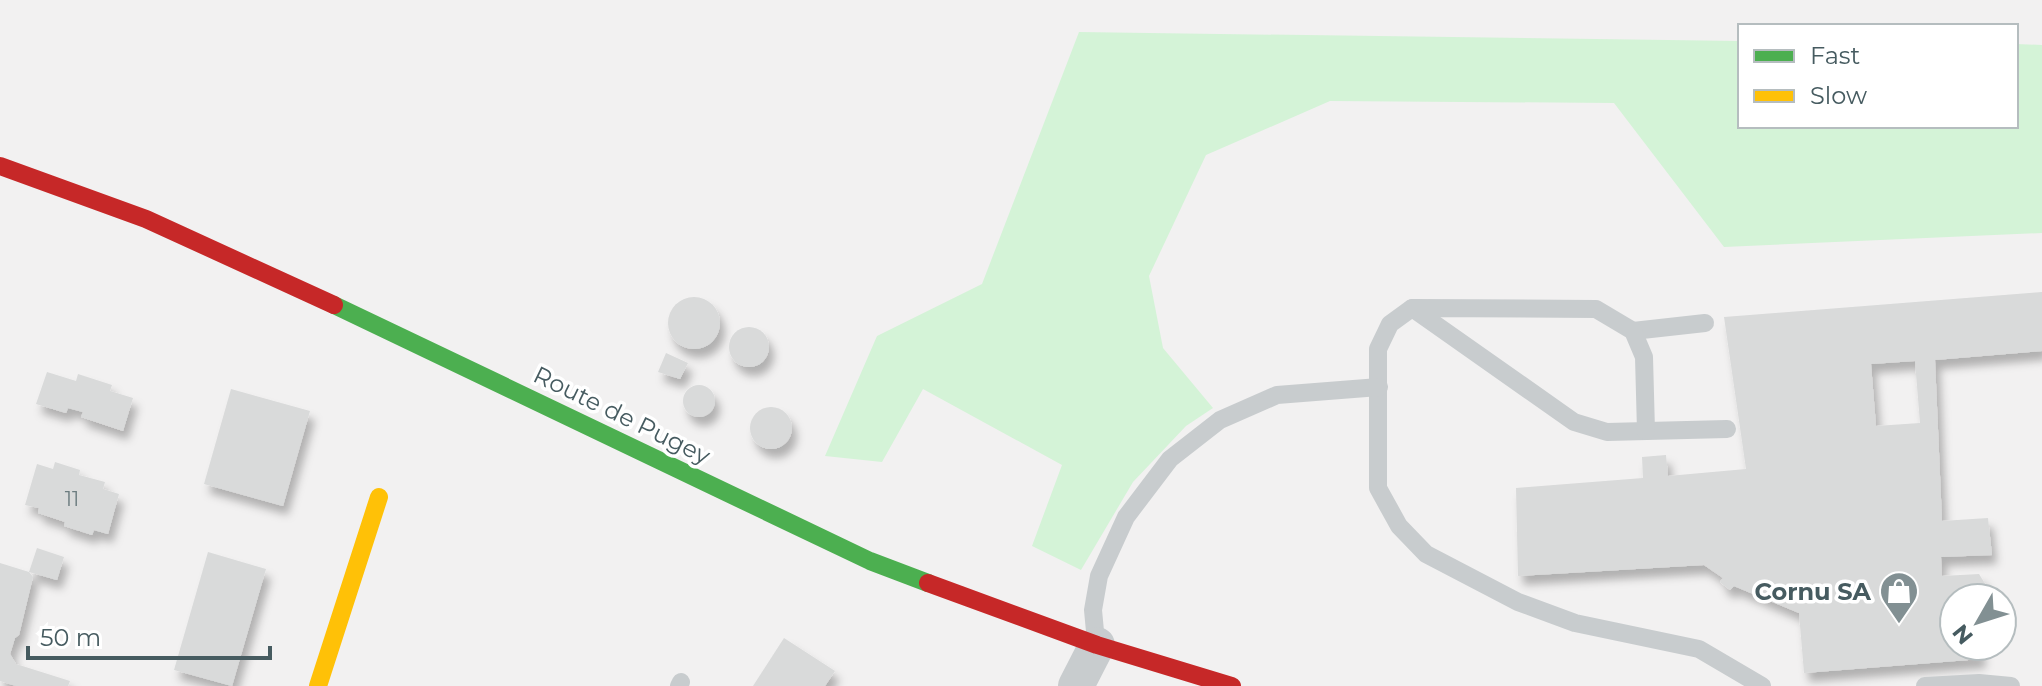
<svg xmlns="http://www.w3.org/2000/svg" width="2042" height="686" font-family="Montserrat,sans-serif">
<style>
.green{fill:#d4f3d7}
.building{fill:#d9dada;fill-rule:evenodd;filter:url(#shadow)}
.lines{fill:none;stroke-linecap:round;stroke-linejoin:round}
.lane{stroke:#c8ccce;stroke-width:18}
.street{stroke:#c8ccce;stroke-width:36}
.fast{stroke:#4caf50;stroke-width:18}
.slow{stroke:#ffc107;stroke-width:18}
.jam{stroke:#c62828;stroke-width:18}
.labels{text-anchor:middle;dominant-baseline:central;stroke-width:7;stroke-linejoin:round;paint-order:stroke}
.number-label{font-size:20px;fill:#6c7c7f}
.street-label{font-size:24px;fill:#465b60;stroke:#fff}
.poi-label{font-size:24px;font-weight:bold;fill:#465b60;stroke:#fff;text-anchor:end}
</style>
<defs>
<filter id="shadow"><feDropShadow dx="5" dy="9" stdDeviation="4" flood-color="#0004"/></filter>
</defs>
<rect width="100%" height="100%" fill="#f2f1f1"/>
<path class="green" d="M1079 32 1740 41V126H2016V44L2042 45V233L1724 247 1614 103 1330 101 1206 155 1149 276 1163 348 1213 408 1186 426 1133 482 1081 570 1032 546 1062 465 923 389 882 462 825 456 877 336 982 284Z"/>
<g class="building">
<path d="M2042 292V351L1935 360 1942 521 1988 518 1992 555 1941 557 1942 576 1979 574 1994 598H1954V646H1980L1981 659 1804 673 1799 613 1734 586 1730 590 1720 582 1723 578 1704 565 1518 576 1516 488 1643 478 1642 457 1666 455 1668 476 1746 469 1724 317ZM1915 361 1920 423 1876 426 1871 364Z"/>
<circle cx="694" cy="323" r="26"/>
<circle cx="749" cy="347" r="20"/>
<path d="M666 353 688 363 680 379 658 372Z"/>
<path d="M47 372 76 381 78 374 112 385 110 391 133 398 123 431 81 417 83 412 68 408 66 413 36 404Z"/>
<circle cx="699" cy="401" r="16"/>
<path d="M231 389 310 411 283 506 204 484Z"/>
<circle cx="771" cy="428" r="21"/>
<path d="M55 462 80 470 79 475 105 482 103 489 119 494 108 534 94 530 92 535 64 526 65 522 38 513 39 508 25 505 37 464 53 469Z"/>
<path d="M37 548 64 557 57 580 29 572Z"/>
<path d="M208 552 266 569 232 686 174 670Z"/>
<path d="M0 563 29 572 33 577 19 635 15 638 10 654 16 664 70 681 68 686H16L0 681Z"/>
<path d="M784 638 835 671 825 686H753Z"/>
</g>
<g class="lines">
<g class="lane">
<path d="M1412 308 1574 422 1607 432 1727 429"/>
<path d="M1633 331 1705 323"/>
<path d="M1646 431 1644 357 1633 331 1596 309 1412 308 1390 324 1378 349V488L1399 526 1426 554 1518 602 1575 623 1699 649 1762 686"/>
<path d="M1096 642 1093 610 1099 576 1126 517 1170 459 1220 420 1277 395 1379 387"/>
<path d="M679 686 681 682"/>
<path d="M1925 686 1979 683 2011 686"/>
</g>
<path class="street" d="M1076 686 1097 645"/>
<path class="fast" d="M334 305 870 561 928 583"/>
<path class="slow" d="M318 686 379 497"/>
<g class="jam">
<path d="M0 166 146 219 334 305"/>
<path d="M928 583 1097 645 1232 686"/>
</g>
</g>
<defs>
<g id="shop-pin" transform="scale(2)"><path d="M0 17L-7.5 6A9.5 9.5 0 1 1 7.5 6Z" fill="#829093" stroke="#fff"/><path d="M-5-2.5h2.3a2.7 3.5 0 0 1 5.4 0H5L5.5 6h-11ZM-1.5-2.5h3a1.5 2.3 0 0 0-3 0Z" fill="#fff"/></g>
</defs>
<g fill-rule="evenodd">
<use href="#shop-pin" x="1899" y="591"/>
</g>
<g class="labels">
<g class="number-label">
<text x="72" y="499">11</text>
</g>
<g class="street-label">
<text transform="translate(622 415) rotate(26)">Route de Pugey</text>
</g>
<g class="poi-label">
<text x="1871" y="591">Cornu SA</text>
</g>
</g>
<rect x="1738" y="24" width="280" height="104" fill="#ffffff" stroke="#b5bdbf" stroke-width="2"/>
<rect x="1754" y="50" width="40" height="12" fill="#4caf50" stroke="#b5bdbf" stroke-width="2"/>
<text x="1810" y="64" font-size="24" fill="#465b60">Fast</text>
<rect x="1754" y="90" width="40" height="12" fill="#ffc107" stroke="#b5bdbf" stroke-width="2"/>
<text x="1810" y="104" font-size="24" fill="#465b60">Slow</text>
<g transform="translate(1978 622) rotate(231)"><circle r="38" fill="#ffffff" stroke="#b5bdbf" stroke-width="2"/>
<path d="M0-6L14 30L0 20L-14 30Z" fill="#829093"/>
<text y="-12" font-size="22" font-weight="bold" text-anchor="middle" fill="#465b60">N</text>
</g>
<path d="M28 646v12h242v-12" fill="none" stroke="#465b60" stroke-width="4"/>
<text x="40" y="646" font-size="24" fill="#465b60" stroke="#ffffff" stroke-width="6" paint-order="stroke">50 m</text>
</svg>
